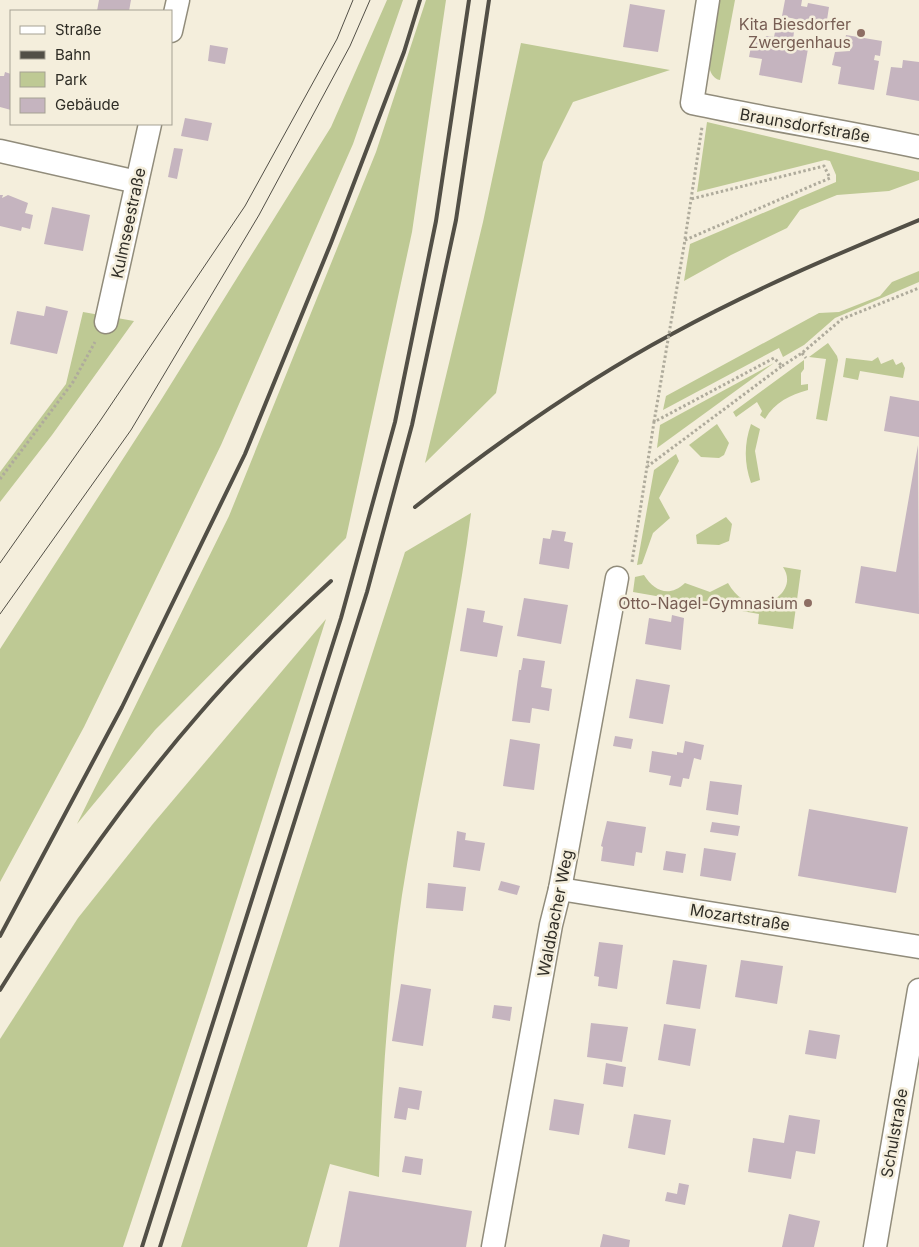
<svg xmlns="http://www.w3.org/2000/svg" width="919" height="1247" font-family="Inter,sans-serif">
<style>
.green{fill:#bec994}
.building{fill:#c5b4bf}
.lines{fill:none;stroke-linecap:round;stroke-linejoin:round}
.street-casing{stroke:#918c7b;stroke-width:25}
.path{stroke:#afab9c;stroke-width:3;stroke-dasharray:2.5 2.5;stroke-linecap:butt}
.street{stroke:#fff;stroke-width:22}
.tram{stroke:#524f46;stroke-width:1}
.rail{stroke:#524f46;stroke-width:4}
.path-bridge{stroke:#afab9c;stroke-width:3;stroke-dasharray:2.5 2.5;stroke-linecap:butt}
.education-dot{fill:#8d6e63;stroke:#f4eedc;stroke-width:2}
.labels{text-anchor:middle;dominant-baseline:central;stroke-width:5;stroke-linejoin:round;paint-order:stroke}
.education-label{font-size:16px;fill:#785e54;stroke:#f4eedc;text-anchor:end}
.street-label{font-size:16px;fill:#2f2d26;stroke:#f4eedc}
</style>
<rect width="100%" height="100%" fill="#f4eedc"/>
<g class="green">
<path d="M387 0H403L353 144 221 445 84 727 0 882V649L161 400 331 127Z"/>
<path d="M426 0H446L412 232 346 538 155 730 77 824 229 516 376 152Z"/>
<path d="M718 0H735L720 80C697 75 715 18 718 0Z"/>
<path d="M521 43 670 70 573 102 543 162 496 393 425 463 483 222Z"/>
<path d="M707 122 919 172V180L889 191 837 195 800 210 787 228 731 255 684 281 690 244 836 182V175L830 161 825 160 697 192Z"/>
<path d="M919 271V282L835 318 804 345 783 357 779 348 663 410 666 396 819 313 839 312 880 296 892 282Z"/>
<path d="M83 312 134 321 52 435 0 502V472L66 384Z"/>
<path d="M828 343 837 356 838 360 827 421 816 419 826 359 809 357Z"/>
<path d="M878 357 881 364 893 359 896 365 902 362 905 368 903 378 860 371 858 380 843 377 846 358 872 361Z"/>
<path d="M804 360V369L801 373V385L808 384V390C790 395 775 402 765 419L760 415 762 411 757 402 736 417 733 412Z"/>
<path d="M774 363 657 448 660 425Z"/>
<path d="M717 424 729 443 724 455 719 458 701 457 689 445Z"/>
<path d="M751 424 760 429 755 451 760 480 751 483C744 463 744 444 751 424Z"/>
<path d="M676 454 679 461 659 498 670 518 653 533 642 564 637 565 654 470Z"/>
<path d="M471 513C455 641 422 767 402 895 388 989 382 1082 379 1177L330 1164 307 1247H181L405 552Z"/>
<path d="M726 517 732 524 729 541 719 545 697 544 696 535Z"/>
<path d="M783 567 801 570 793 629 758 624 759 614 633 592 635 577 644 575C654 591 669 598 685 583L710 592 728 583C750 624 802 595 783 567Z"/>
<path d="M326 619 207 993 123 1247H0V1039L78 918 152 825Z"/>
</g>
<g class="building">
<path d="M99 0H131L129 11H97Z"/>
<path d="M785 0H802L801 6 807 7 808 3 829 7 826 26 782 16Z"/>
<path d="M630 4 665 10 658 52 623 47Z"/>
<path d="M776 27 794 31 793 41 809 43 802 83 759 75 762 59 749 57 752 41 764 43 766 36 774 37Z"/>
<path d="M846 35 882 41 880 56 875 55 874 60 879 61 874 90 838 84 841 67 832 65 835 52 850 51V47L844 46Z"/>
<path d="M210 45 228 48 225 64 208 61Z"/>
<path d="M903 60 919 62V101L886 95 891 67 902 68Z"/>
<path d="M5 72 11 74V110L0 107V76H4Z"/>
<path d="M185 118 212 123 208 141 181 136Z"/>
<path d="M174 148 183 149 177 179 168 177Z"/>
<path d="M0 195H3L2 198 8 195 28 203 25 213 33 215 30 229 22 227 21 231 0 226Z"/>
<path d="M52 207 90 215 83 251 44 244Z"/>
<path d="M46 306 68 311 57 354 10 344 17 311 44 316Z"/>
<path d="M890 396 919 401V437L884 431Z"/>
<path d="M918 445 919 614 855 603 861 566 896 572Z"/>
<path d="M552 530 566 532 564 541 573 543 569 569 539 564 543 538 550 539Z"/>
<path d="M524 598 568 605 561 644 517 636Z"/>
<path d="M467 608 485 611 483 622 503 626 497 657 460 651Z"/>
<path d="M672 615 684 618 681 650 645 644 649 618 671 622Z"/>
<path d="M523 658 545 661 541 687 552 689 549 711 532 708 530 723 512 721 519 670H521Z"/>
<path d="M636 679 670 685 663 724 629 718Z"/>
<path d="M615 736 633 739 631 749 613 746Z"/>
<path d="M510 739 540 744 534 790 503 786Z"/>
<path d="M685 741 704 745 701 760 694 758 689 779 683 778 681 787 669 785 671 776 649 772 652 751 677 755V752L683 753Z"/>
<path d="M710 781 742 785 738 815 706 810Z"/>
<path d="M809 809 908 827 896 893 798 876Z"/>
<path d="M607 821 646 827 642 853 636 852 634 866 601 861 603 847 601 846Z"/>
<path d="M712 822 740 826 738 836 710 832Z"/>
<path d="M457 831 466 833 465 840 485 843 480 871 453 867Z"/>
<path d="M704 848 736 853 731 881 700 876Z"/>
<path d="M666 851 686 854 683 873 663 870Z"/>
<path d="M501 881 520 886 517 895 498 890Z"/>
<path d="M428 883 466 887 463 911 426 908Z"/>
<path d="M599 942 623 945 617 989 598 986 599 977 594 976Z"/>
<path d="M673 960 707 965 700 1009 666 1004Z"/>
<path d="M741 960 783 966 777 1004 735 997Z"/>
<path d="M401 984 431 989 423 1046 392 1041Z"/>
<path d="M494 1005 512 1007 510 1021 492 1018Z"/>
<path d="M591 1023 628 1027 622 1062 587 1057Z"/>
<path d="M664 1024 696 1029 690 1066 658 1060Z"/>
<path d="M809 1030 840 1035 836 1059 805 1054Z"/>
<path d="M606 1063 626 1067 623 1087 603 1084Z"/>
<path d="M399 1087 422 1091 419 1110 408 1108 406 1120 394 1118Z"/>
<path d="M554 1099 584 1104 579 1135 549 1130Z"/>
<path d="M634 1114 671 1120 665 1155 628 1148Z"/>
<path d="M789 1115 820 1120 815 1154 796 1151 791 1179 748 1172 753 1138 784 1143Z"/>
<path d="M405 1156 423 1159 421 1175 402 1172Z"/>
<path d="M679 1183 689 1185 685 1205 665 1201 667 1192 677 1194Z"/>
<path d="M349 1191 472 1211 466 1247H339Z"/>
<path d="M789 1214 820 1221 814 1247H782Z"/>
<path d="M603 1234 630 1240 629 1247H600Z"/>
</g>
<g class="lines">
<g class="street-casing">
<g id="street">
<path d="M708 0 692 103C767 119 843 131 919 147"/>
<path d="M171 31 178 0"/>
<path d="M0 151 137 182"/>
<path d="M106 322 150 124"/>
<path d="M560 889 919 947"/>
<path d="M493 1247 551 925 560 889 617 578"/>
<path d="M875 1247 919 990"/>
</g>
</g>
<g class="path">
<path d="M685 239 702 127"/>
<path d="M685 240 830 178 824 166 691 199"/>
<path d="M802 353 806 358"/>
<path d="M782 366 802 353 842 319 919 288"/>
<path d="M0 479 73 382 95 342"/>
<path d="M632 562 654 422 774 358 782 366 648 466"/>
</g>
<use href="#street" class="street"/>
<g class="tram">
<path d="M0 563 100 421 245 206 337 39 353 0"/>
<path d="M0 614 131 430 259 215 350 46 370 0"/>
</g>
<g class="rail">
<path d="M415 507C496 443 581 383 672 334 752 290 835 255 919 220"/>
<path d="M0 936 122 707 245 454 331 243 404 52 420 0"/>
<path d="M0 990C60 893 125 799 200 713 240 666 285 623 331 581"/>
<path d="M142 1247 341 618 395 422 436 221 469 0"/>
<path d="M160 1247 367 592 412 425 456 220 489 0"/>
</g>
<path class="path-bridge" d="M654 422 685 240"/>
</g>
<g class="education-dot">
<circle cx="861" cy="33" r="5"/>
<circle cx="808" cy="603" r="5"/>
</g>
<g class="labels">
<g class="education-label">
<text x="851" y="24">Kita Biesdorfer<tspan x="851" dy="18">Zwergenhaus</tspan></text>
<text x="798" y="603">Otto-Nagel-Gymnasium</text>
</g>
<g class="street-label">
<text transform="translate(805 125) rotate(10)">Braunsdorfstraße</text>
<text transform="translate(128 223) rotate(-78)">Kulmseestraße</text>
<text transform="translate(555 913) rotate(-79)">Waldbacher Weg</text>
<text transform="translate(740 917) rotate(9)">Mozartstraße</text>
<text transform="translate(894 1133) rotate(-80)">Schulstraße</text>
</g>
</g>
<rect x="10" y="10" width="162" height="115" fill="#f4eedc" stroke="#a5a193"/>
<rect x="20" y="26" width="25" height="8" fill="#ffffff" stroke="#a5a193"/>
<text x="55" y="35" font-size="15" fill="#2f2d26">Straße</text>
<rect x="20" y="51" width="25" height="8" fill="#524f46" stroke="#a5a193"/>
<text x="55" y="60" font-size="15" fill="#2f2d26">Bahn</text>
<rect x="20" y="72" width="25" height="15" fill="#bec994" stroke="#a5a193"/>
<text x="55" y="85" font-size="15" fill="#2f2d26">Park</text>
<rect x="20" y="98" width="25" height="15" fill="#c5b4bf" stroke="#a5a193"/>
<text x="55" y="110" font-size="15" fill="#2f2d26">Gebäude</text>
</svg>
